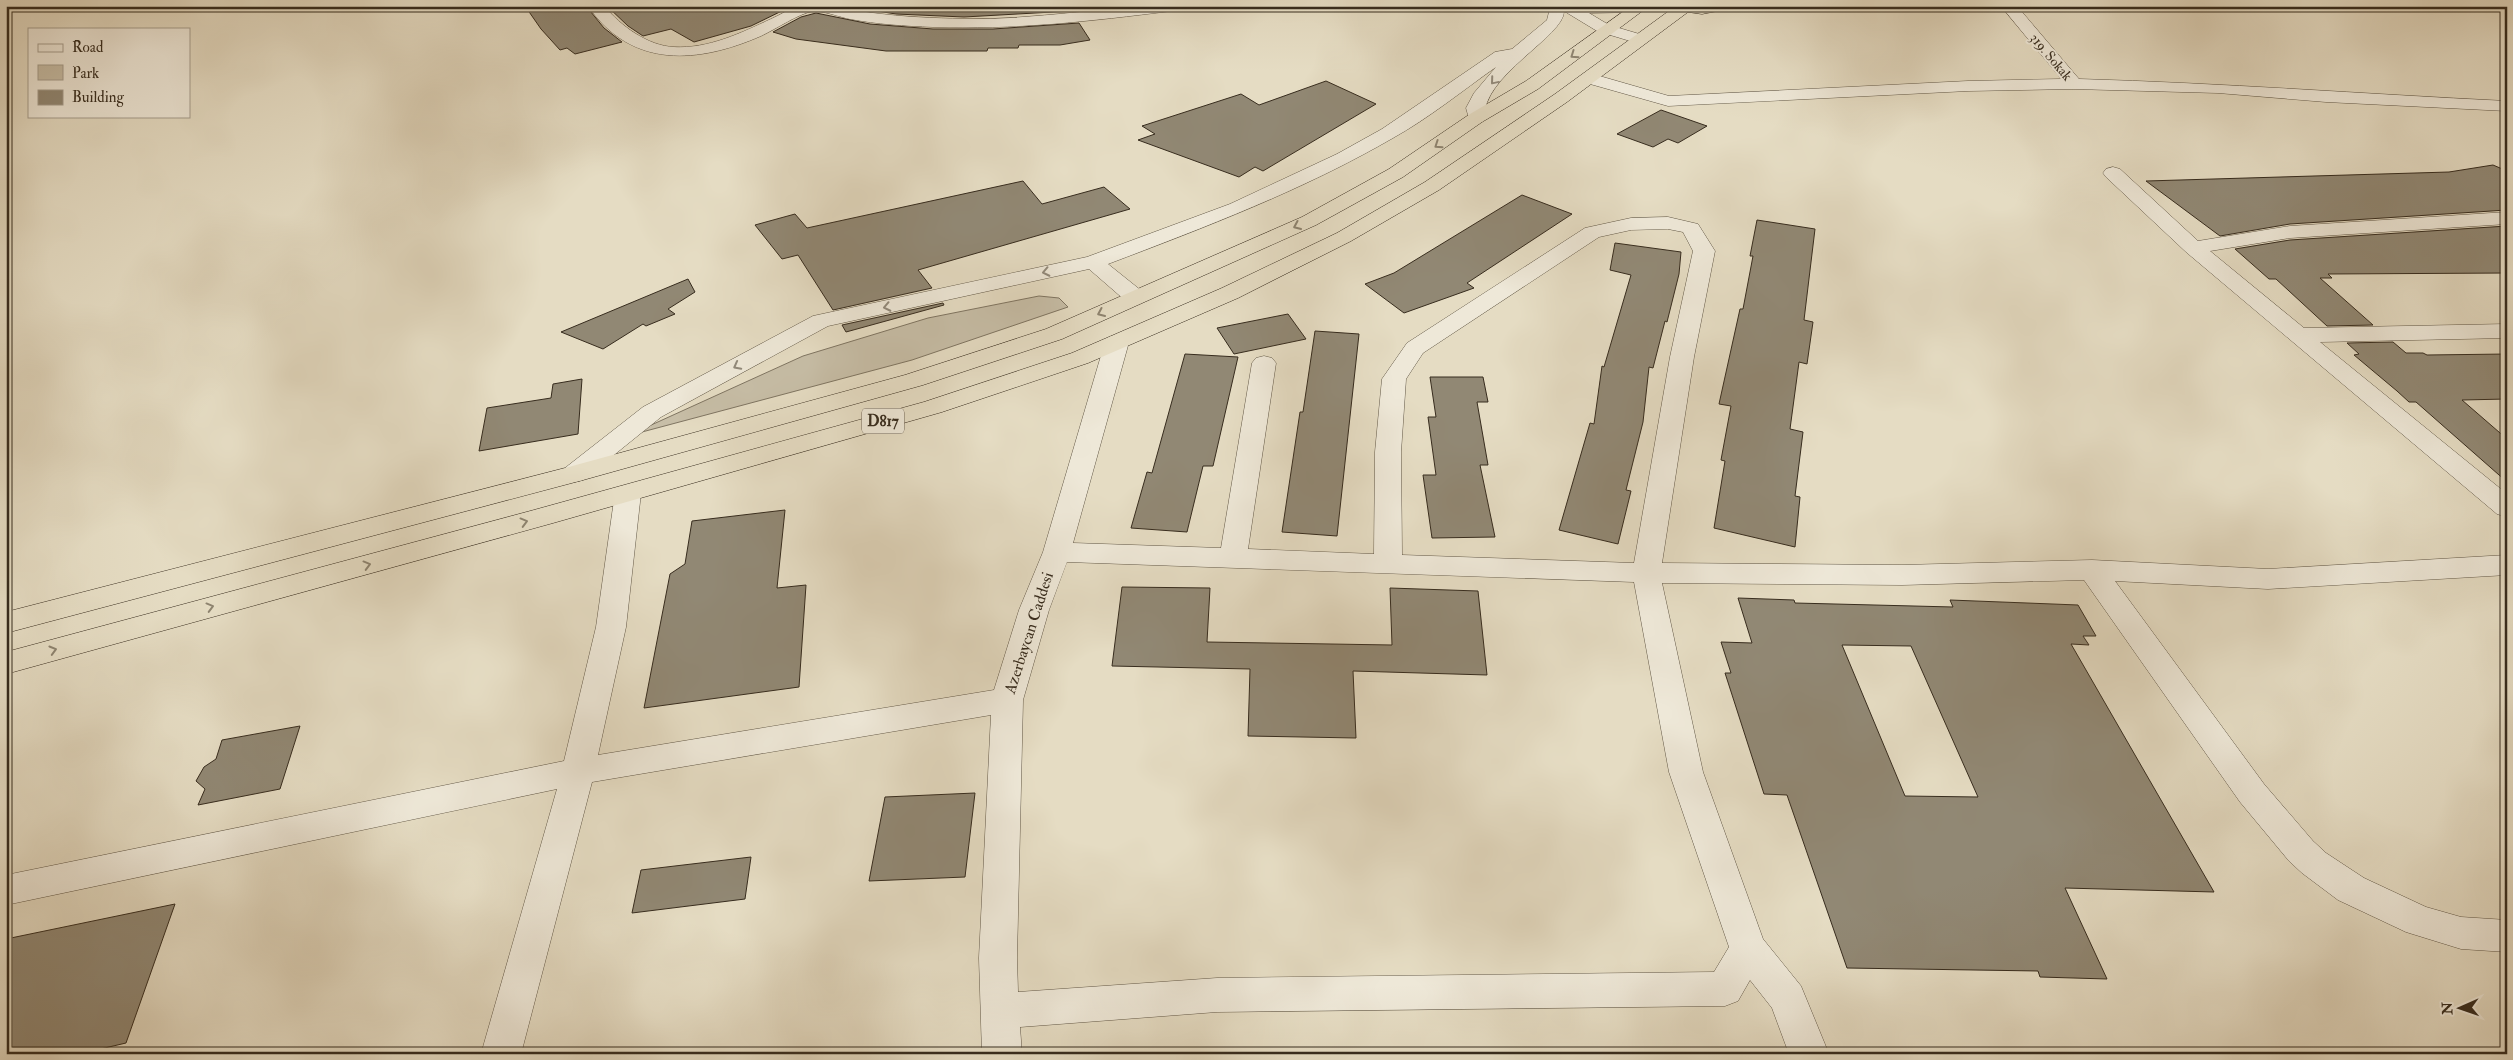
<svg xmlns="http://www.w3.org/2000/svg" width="2513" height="1060" font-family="'IM FELL Double Pica',serif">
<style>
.green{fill:#c7bea7;stroke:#7f7562}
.building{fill:#918874;stroke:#372c1e;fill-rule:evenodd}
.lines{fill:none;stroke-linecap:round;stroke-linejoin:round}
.minor-casing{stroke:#625847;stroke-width:1}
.highway-casing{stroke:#372c1e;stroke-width:1}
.minor{fill:#eee8d8;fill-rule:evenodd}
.highway{fill:#e5dcc3;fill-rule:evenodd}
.oneway{stroke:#8e8470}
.oneway2{stroke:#928a7b}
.labels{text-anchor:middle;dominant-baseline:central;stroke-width:4;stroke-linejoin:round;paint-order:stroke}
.far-street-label{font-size:14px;fill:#372c1e;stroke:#eee8d8}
.shield{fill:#eee8d8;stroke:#6e6456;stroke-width:1}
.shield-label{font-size:15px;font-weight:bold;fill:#372c1e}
.street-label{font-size:16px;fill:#372c1e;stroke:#eee8d8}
</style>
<rect width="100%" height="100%" fill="#e5dcc3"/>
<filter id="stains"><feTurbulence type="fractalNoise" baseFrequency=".004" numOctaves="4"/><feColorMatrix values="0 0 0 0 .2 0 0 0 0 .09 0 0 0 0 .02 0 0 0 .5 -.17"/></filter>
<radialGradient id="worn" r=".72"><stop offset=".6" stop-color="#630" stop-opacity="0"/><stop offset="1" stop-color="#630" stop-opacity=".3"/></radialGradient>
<path class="green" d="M1039 296 1059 298 1068 307 912 360 627 436 803 356 928 318Z"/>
<g class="building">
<path d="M525 6H586L604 28 622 42 575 54 567 48 560 50 541 29Z"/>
<path d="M607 6H792L751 26 694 42 671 29 643 36 628 26Z"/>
<path d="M846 6H1068L1071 11 964 17 896 14Z"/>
<path d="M816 13 870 24 933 29H993L1079 23 1090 40 1060 45H1019L1018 48H988L987 51H886L796 39 773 32 801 17Z"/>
<path d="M1326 81 1376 104 1263 171 1255 167 1239 177 1138 140 1155 134 1142 126 1241 94 1259 105Z"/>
<path d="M1661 110 1707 126 1678 143 1668 139 1653 147 1617 134Z"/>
<path d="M2493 165 2507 171V210L2290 224 2220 236 2146 181 2449 172Z"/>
<path d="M1023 181 1042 204 1104 187 1130 209 918 270 932 288 833 310 798 255 782 259 755 225 795 214 807 228Z"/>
<path d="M1522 195 1572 214 1467 283 1474 288 1404 313 1365 284 1394 273Z"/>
<path d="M1757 220 1815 229 1804 320 1813 322 1807 364 1799 362 1790 429 1803 432 1795 496 1800 497 1795 547 1714 528 1725 461 1721 460 1731 406 1719 404 1740 309H1743L1753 256H1750Z"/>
<path d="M2507 226V273L2328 274 2332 278H2320L2373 325 2327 326 2276 279H2269L2235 249 2290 240Z"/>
<path d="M1615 243 1681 252 1679 274 1667 322 1665 321 1653 368 1649 367 1643 422 1626 490 1631 491 1618 544 1559 530 1590 423 1594 424 1602 366 1604 367 1631 275 1610 270Z"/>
<path d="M688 279 695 292 668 309 675 314 646 326 643 324 603 349 561 332Z"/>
<path d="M943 303 944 305 846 332 842 325Z"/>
<path d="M1288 314 1306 339 1234 354 1217 328Z"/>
<path d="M1315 331 1359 334 1337 536 1282 532 1300 412H1303Z"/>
<path d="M2393 342 2406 353H2423L2427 355 2507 354V399L2462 400 2507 439V482L2416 402H2409L2397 391 2354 355 2359 354 2347 343Z"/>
<path d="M1185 354 1238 357 1213 466H1203L1187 532 1131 528 1147 472 1152 473Z"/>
<path d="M1430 377H1483L1488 402H1477L1488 465H1480L1495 537 1432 538 1423 475H1436L1428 417H1436Z"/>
<path d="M582 379 578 434 479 451 487 408 551 398 553 384Z"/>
<path d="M785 510 777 588 806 585 799 687 644 708 670 574 685 564 692 521Z"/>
<path d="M1122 587 1210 588 1207 642 1392 645 1390 588 1478 591 1487 675 1353 671 1356 738 1248 736 1250 669 1112 666Z"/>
<path d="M1738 598 1794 600 1795 603 1953 607 1950 600 2078 605 2096 636H2083L2089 645 2071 644 2214 892 2065 888 2107 979 2040 977 2038 971 1847 968 1787 795 1764 794 1725 673H1731L1721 642 1752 643ZM1842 645 1911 646 1978 797 1905 796Z"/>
<path d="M300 726 280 789 198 805 205 789 196 781 204 767 216 759 222 740Z"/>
<path d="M975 793 965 877 869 881 885 797Z"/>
<path d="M751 857 745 899 632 913 641 870Z"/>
<path d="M175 904 126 1043 79 1054H6V939Z"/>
</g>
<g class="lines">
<g class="minor-casing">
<g id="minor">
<path d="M588 6H604C621 26 648 46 674 47 708 49 741 33 771 19 780 15 789 9 798 6 822 1 850 10 873 13 903 17 934 18 964 19 1036 20 1107 6 1179 6L1171 11C1092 21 1013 30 933 27 905 26 877 24 850 19 841 17 820 10 813 11 798 14 776 29 761 36 699 63 632 70 588 6Z"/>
<path d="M1545 6H1647L1645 10 1640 12 1589 13 1609 25 1646 36 1648 39 1640 44 1597 31 1564 11C1565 36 1480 77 1485 118L1482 122H1470L1466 108 1474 93 1496 67C1462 91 1429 118 1393 138 1303 190 1206 227 1108 264L1143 292 1146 297 1143 302 1135 304 1127 302 1089 269 828 326 661 417 583 480 574 482 565 480 561 474 565 468 643 407 813 316 1087 257 1230 204 1337 154 1382 129 1495 52 1512 49 1547 20 1549 12Z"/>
<path d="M2001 6H2017L2079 79C2222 83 2364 94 2507 101V111L2326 102 2218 93 2074 89 1968 91 1668 106 1583 82 1580 78 1583 74 1589 73 1669 96 1968 81 2061 79Z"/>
<path d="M2113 167 2120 169 2198 241 2290 226 2507 212V224L2290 238 2210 251 2304 328 2507 324V338L2320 342 2507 494V517L2497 514 2186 252 2106 177 2103 173 2106 169Z"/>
<path d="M1668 217 1698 224 1715 251 1694 357 1662 563 1902 565 2092 560 2268 569 2507 555V575L2268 589 2115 581 2264 784 2313 841 2326 853 2364 878 2426 907 2461 917 2507 920V952L2461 949 2406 932 2338 900 2302 873 2289 861 2240 802 2084 580 1902 585 1662 583 1703 772 1763 939 1801 986 1829 1054H1789L1772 1008 1750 980 1738 1001 1725 1006 1217 1012 1020 1027 1022 1054H982L979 958 991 715 592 782 521 1054H481L557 789 6 905V875L564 761 596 627 615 493 619 487 628 485 637 487 641 493 626 627 598 755 994 690 1019 610 1043 552 1105 342 1109 337 1117 335 1125 337 1129 342 1073 543 1221 548 1252 363 1256 358 1264 356 1272 358 1276 363 1248 549 1374 554 1375 452 1382 379 1407 343 1585 228 1631 218ZM1668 229 1683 232 1693 251 1670 357 1634 563 1402 555 1401 452 1406 379 1423 353 1599 237 1631 230ZM1067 562 1634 582 1669 772 1729 947 1714 972 1217 978 1018 992 1017 958 1023 700 1049 610Z"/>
</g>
</g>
<g class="highway-casing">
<g id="highway">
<path d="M1631 6H1649L1538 89 1482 122 1403 177 1316 225 1062 339 923 385 583 480 6 633V612L565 468 905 375 1046 329 1302 217 1389 169 1470 114 1526 81Z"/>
<path d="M1672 6H1731L1728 9 1702 14 1688 12 1567 102 1439 190 1351 241 1238 298 1088 363 942 412 553 523 6 674V652L534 510 924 402 1072 353 1222 288 1337 233 1425 182 1555 94 1673 8Z"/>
</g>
</g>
<use href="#minor" class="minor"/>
<use href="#highway" class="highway"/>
</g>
<defs><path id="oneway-chevron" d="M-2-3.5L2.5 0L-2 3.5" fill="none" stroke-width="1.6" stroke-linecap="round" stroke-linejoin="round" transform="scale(1.25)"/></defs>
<g class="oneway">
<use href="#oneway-chevron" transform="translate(1574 55) rotate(145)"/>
<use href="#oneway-chevron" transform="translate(1438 145) rotate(146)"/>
<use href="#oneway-chevron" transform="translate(1297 226) rotate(156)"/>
<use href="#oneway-chevron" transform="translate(1101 313) rotate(156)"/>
<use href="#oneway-chevron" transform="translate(524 522) rotate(-15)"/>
<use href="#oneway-chevron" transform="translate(367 565) rotate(-15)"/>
<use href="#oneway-chevron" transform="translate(210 607) rotate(-15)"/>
<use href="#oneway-chevron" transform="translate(53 650) rotate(-16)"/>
</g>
<g class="oneway2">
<use href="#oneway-chevron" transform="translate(1494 81) rotate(130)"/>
<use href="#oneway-chevron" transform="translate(1046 272) rotate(168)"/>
<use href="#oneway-chevron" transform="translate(887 307) rotate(168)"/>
<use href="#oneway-chevron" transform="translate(737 366) rotate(152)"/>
</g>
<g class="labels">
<g class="far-street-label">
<text transform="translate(2051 57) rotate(50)">319. Sokak</text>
</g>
<rect class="shield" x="862" y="408.5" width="42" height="25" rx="4"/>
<g class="shield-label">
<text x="883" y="421">D817</text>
</g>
<g class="street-label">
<text transform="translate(1029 633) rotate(-72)">Azerbaycan Caddesi</text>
</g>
</g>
<rect width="2513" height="1060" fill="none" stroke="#e5dcc3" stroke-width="25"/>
<rect x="8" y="8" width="2498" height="1045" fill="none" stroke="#372c1e" stroke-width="2.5"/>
<rect x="12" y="12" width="2488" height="1035" fill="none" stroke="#372c1e"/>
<rect x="28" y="28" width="162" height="90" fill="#eee8d8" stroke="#a59d8e"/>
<rect x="38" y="44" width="25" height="8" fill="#eee8d8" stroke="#a59d8e"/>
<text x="72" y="52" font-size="15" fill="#372c1e">Road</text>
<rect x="38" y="65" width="25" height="15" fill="#c7bea7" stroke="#a59d8e"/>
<text x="72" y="78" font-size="15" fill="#372c1e">Park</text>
<rect x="38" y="90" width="25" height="15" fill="#918874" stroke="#a59d8e"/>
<text x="72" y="102" font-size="15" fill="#372c1e">Building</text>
<g transform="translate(2460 1008) rotate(268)" stroke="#eee8d8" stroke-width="4" paint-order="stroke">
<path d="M0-4L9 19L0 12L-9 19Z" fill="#372c1e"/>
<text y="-8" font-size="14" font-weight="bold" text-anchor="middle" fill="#372c1e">N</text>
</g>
<rect width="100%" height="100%" filter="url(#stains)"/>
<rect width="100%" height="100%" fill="url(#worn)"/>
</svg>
